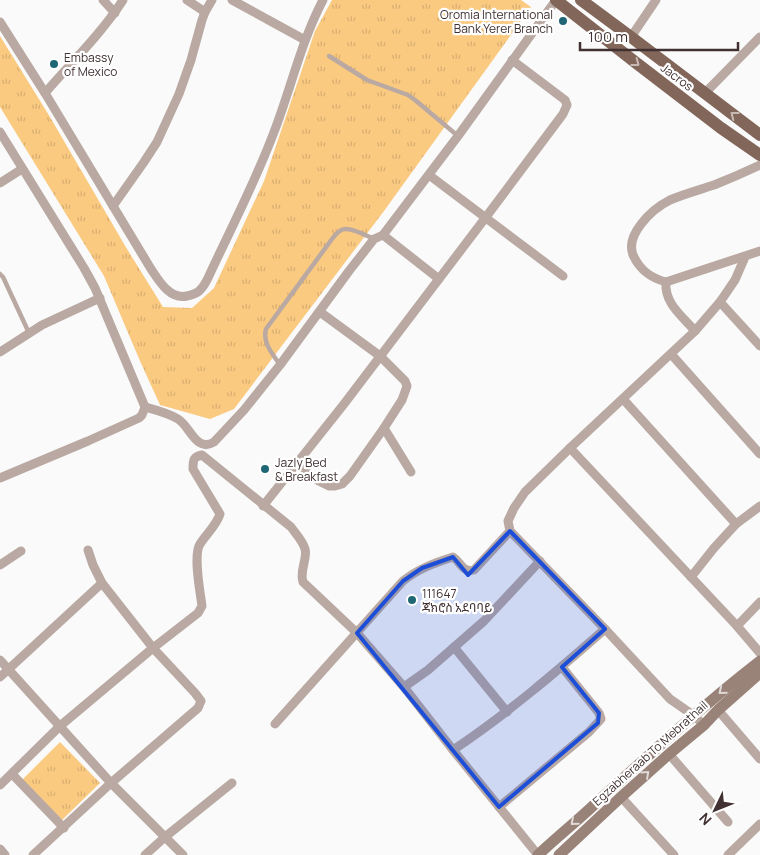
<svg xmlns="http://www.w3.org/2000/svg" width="760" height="855" font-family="Manrope,'Noto Sans Ethiopic',sans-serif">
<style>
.grass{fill:url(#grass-tufts)}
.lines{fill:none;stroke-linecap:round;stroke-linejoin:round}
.service{stroke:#b9a9a2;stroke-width:4.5}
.minor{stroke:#b9a9a2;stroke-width:9}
.secondary{stroke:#998278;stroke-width:11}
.primary{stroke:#82665a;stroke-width:12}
.oneway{stroke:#c7bab5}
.oneway2{stroke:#e0dad6}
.marked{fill:#1d4ed8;fill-opacity:0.2;stroke:#1d4ed8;stroke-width:4;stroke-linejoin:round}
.poi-dot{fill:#1f6775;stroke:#fff;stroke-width:2}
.labels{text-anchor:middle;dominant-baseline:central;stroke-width:4.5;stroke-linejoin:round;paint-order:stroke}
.poi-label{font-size:12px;fill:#413132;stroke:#fff;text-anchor:start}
.street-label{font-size:12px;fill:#413132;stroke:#fff}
</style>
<defs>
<pattern id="grass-tufts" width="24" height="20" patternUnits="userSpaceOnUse" patternTransform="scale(1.25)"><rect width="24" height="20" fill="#faca81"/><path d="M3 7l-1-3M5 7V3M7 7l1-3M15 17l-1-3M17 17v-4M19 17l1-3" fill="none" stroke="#d8ae70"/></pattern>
</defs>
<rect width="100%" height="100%" fill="#fafafa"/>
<g class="grass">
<path d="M332 0H521L531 7 384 211 234 409 210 419 160 405 140 361 104 276 0 107V36L50 117 127 249 163 307 192 308 214 288 264 181 315 31Z"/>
<path d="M60 742 100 783 60 822 20 782Z"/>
</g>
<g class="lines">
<g class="service">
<path d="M329 56 367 80 408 95 415 100 458 136"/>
<path d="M0 274 3 277 29 333"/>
<path d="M280 365C273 354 262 343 266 329L332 239C335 235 340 229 345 229 353 228 367 236 374 239"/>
</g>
<g class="minor">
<path d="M103 0 115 13"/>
<path d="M187 0 205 12"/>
<path d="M232 0 305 40"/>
<path d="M0 22 45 93 151 269C159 281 170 300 187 296 192 295 198 293 201 289 204 286 206 282 208 278 230 230 255 183 274 132 291 88 301 42 323 0"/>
<path d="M631 37 656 0"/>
<path d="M45 93C71 63 101 34 123 0"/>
<path d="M705 93 760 37"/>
<path d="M0 132 84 268 95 288 145 407 142 415 139 418 88 441 0 478"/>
<path d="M760 165C745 172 729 179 714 185 699 190 684 194 670 200 652 209 623 236 634 257 641 271 651 278 666 282L760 251"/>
<path d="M429 175 563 276"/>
<path d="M0 183 22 169"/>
<path d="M113 206 144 162 157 142 179 94 191 60 202 20 205 12 212 0"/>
<path d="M383 235 439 279"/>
<path d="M666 282C664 303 682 316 695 331"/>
<path d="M720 302 760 346"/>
<path d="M0 352 42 325 100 298"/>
<path d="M671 354 760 454"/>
<path d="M623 399 736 524"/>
<path d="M145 407C156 410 168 413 178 419 190 426 196 453 214 442L244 410 280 365 349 271 374 239 383 235 458 136 556 0"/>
<path d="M384 428 411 472"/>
<path d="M570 448 737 626 760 653"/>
<path d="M295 464 319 481 329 486H335L342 484 350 476 384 428 402 400 407 386 405 381 380 356 320 312"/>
<path d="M263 506 344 404 486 217 563 114 567 105 565 100 512 60"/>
<path d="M0 565 21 551"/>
<path d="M691 577 714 548 736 524 760 506"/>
<path d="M737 626 760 602"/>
<path d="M454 647 507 712"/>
<path d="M0 660 111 783 183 855"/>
<path d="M0 677 102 583"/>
<path d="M404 687 428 670 484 621 540 561"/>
<path d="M718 710 760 759"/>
<path d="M275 724 403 581C418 569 434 563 453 557 461 562 462 573 474 570L510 531"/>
<path d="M704 725 693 715 670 699 605 629 510 531 508 521 514 508 525 492 570 448 695 331 720 302 735 280 745 257"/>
<path d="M453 750C507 714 556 672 605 629"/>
<path d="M669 754 728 822"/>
<path d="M12 774 64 828"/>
<path d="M0 785 60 726 153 648 198 613 202 606C200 591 193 555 200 544 207 533 216 526 220 514L193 469C193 460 193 457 202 455L291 527C296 534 303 541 305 549 308 558 299 571 303 582L357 633 404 687 453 750 538 855"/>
<path d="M621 797 674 855"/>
<path d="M499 807 589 732 601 719 599 713 562 667"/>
<path d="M0 849 5 855"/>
<path d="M33 855 111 783 198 708 201 701 195 693 153 648 102 583 93 565 88 550"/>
<path d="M145 855 165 837 232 783"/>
<path d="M728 855 760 824"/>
</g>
<g class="secondary">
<path d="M538 855C556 838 576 822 595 804 649 755 702 706 760 661"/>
<path d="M559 855 621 797 669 754 704 725 718 710 760 673"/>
</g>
<g class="primary">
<path d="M556 0 635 62 721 128 760 155"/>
<path d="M581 0 631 37 760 135"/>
</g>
</g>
<defs><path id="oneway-chevron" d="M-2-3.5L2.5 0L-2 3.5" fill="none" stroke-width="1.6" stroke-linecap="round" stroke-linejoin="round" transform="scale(1.25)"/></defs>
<g class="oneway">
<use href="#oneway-chevron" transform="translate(636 63) rotate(37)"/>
<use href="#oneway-chevron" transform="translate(734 115) rotate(-142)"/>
</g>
<g class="oneway2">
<use href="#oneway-chevron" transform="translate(722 691) rotate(141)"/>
<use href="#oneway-chevron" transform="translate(646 774) rotate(-42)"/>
<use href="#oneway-chevron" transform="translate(574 822) rotate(139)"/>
</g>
<path class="marked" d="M510 531 605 629 562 667 599 713 598 723 499 807 357 633 403 581 422 568 453 557 468 575Z"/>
<g class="poi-dot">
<circle cx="563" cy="21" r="5"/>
<circle cx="54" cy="64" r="5"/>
<circle cx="265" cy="469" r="5"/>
<circle cx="412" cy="600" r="5"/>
</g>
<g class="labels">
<g class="poi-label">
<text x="553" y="14" text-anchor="end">Oromia International<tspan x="553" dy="14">Bank Yerer Branch</tspan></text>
<text x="64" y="57">Embassy<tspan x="64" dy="14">of Mexico</tspan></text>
<text x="275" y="462">Jazly Bed<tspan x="275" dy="14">&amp; Breakfast</tspan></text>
<text x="422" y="593">111647<tspan x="422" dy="14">ጃክሮስ አደባባይ</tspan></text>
</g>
<g class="street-label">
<text transform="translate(677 77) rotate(37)">Jacros</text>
<text transform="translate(650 753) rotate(-42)">Egzabheraab To Mebrathail</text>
</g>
</g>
<g transform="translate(715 810) rotate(227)" stroke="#ffffff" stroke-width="4" paint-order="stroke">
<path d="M0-4L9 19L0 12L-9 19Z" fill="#413132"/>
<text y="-8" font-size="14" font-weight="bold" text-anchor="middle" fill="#413132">N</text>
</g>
<path d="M580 42v8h158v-8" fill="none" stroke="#413132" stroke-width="2.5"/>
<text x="588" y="42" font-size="15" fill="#413132" stroke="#ffffff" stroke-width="4" paint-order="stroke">100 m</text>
</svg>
